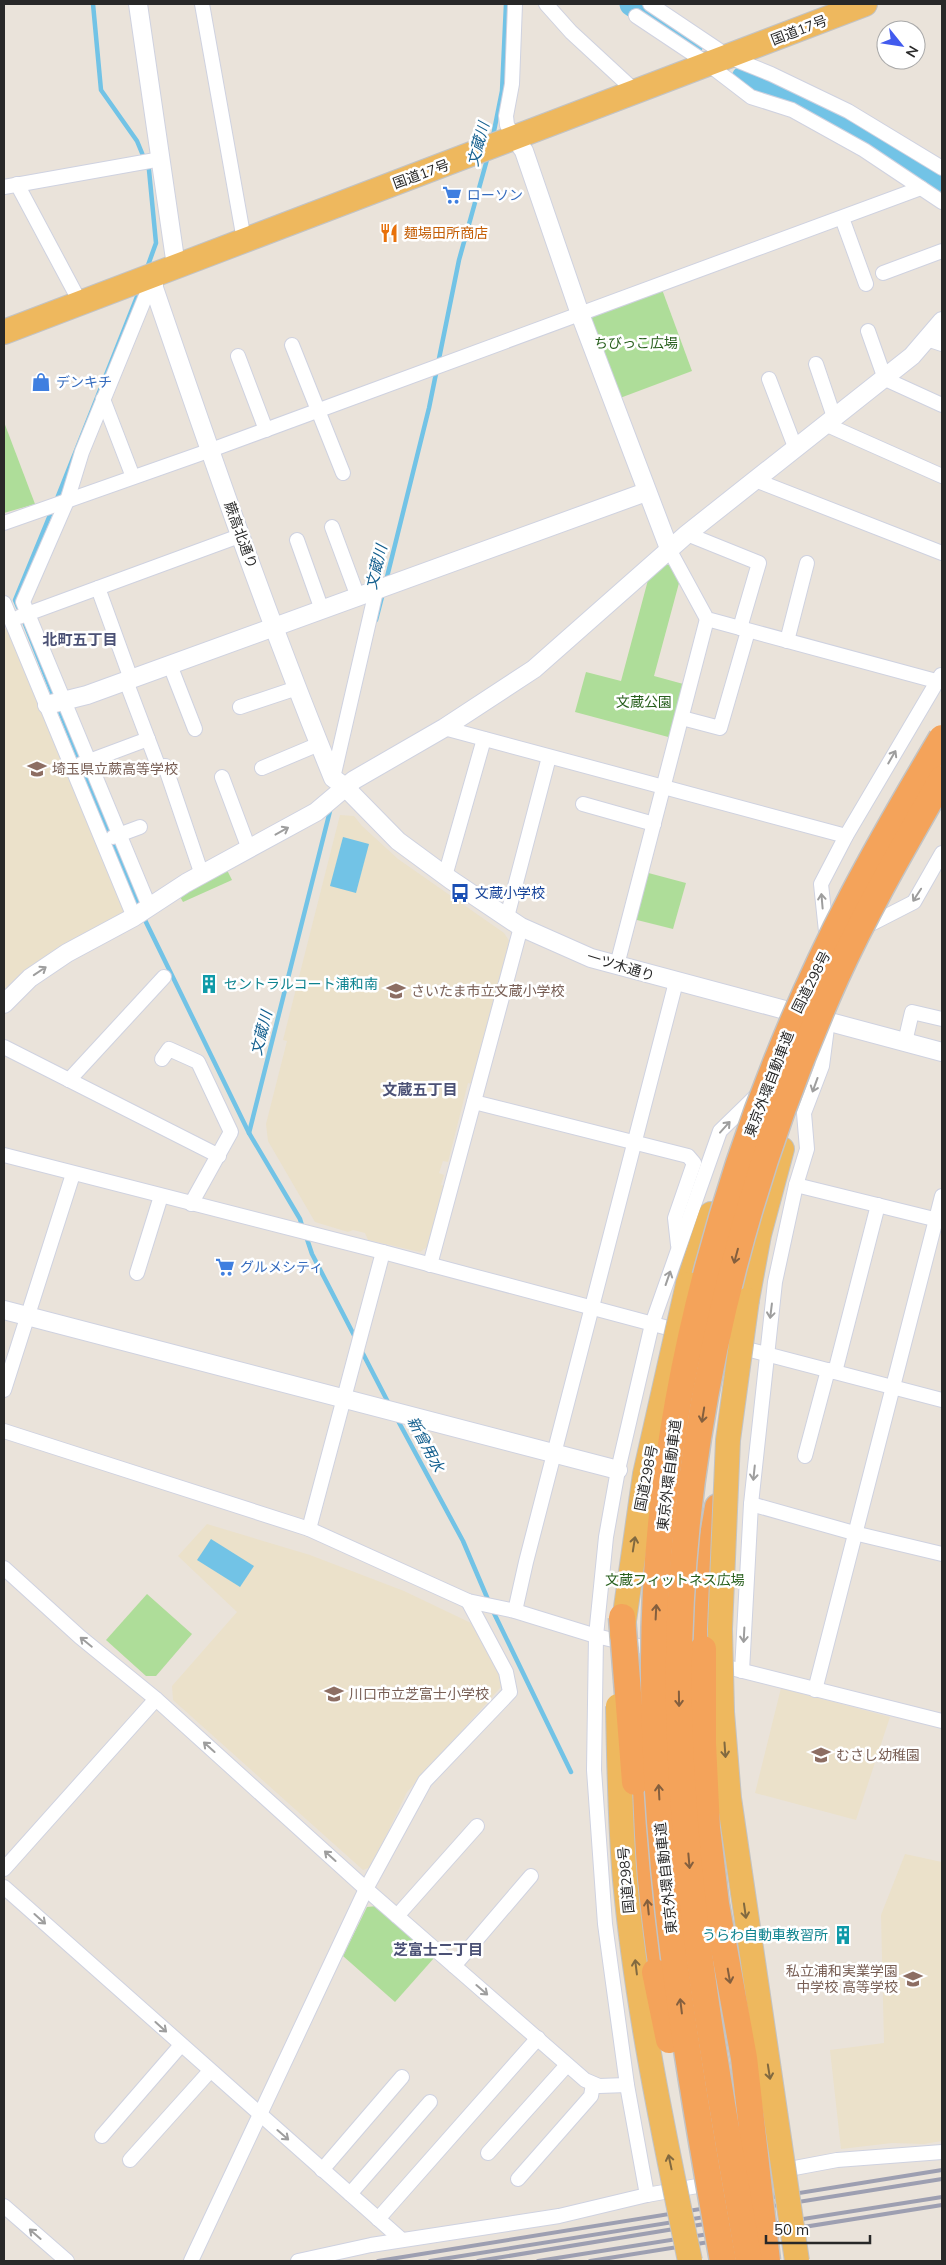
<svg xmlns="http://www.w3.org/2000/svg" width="946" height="2265" font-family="Mulish,'Noto Sans JP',sans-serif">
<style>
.education{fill:#ebe1ca}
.green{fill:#aedd99}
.water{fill:#72c3e6}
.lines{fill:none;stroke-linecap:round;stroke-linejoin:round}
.stream{stroke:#72c3e6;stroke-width:4.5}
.river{stroke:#72c3e6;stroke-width:25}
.minor-casing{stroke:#cfd2e0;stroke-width:16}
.tertiary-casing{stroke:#cfd2e0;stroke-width:20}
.trunk-casing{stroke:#c3c3c3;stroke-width:26}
.motorway-casing{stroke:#c3c3c3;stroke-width:29}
.minor{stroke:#fff;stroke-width:14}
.tertiary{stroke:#fff;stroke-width:18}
.trunk{stroke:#eeb85e;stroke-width:24}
.motorway{stroke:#f4a35a;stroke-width:26}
.rail{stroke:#9d9fb1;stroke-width:4}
.trunk-bridge-casing{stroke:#c3c3c3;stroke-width:26;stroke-linecap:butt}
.motorway-bridge-casing{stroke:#c3c3c3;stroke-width:29;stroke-linecap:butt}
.trunk-bridge{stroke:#eeb85e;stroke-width:24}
.motorway-bridge{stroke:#f4a35a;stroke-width:26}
.oneway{stroke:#9e9e9e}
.oneway2{stroke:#845f3e}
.oneway3{stroke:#816940}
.labels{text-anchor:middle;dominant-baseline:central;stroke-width:5;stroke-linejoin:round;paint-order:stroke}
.street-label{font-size:14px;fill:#282828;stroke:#fff}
.shop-label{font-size:14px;fill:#366cbe;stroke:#fff;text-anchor:start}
.food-label{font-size:14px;fill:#c56008;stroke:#fff;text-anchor:start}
.park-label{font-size:14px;fill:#285f1d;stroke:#fff}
.education-label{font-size:14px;fill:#785e54;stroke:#fff;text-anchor:start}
.transit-label{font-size:14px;fill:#164399;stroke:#fff;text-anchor:start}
.culture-label{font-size:14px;fill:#0d838f;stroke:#fff;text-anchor:start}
.water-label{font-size:15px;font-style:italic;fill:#15608f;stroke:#fff}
.neighbourhood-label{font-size:15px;font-weight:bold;fill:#4b5175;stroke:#fff}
</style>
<rect width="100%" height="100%" fill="#eae3da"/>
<g class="education">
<path d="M4 628 13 633 127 906 123 917 4 996Z"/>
<path d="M340 815 354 816 362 826 398 859 504 933 510 942 473 1084 468 1083 448 1162 443 1161 439 1173 444 1175 441 1185 445 1186 427 1247 420 1252 368 1240 365 1233 353 1230 348 1232 315 1222 268 1141 266 1124 287 1041 283 1040Z"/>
<path d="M207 1524 310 1555 404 1591 471 1623 502 1675 503 1683 500 1688 407 1792 371 1867 363 1870 173 1700 172 1686 237 1612 178 1556Z"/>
<path d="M781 1688 890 1717 856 1820 755 1793Z"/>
<path d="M905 1854 942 1862V2141L924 2144 892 2143 841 2149 830 2050 884 2043 881 1915Z"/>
</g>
<g class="green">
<path d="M660 284 692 371 612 401 580 314Z"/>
<path d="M4 422 35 504 4 513Z"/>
<path d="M666 564 671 566 679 583 654 676 687 685 672 738 575 712 586 672 621 681 648 580Z"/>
<path d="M226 868 232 880 183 902 178 893Z"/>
<path d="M641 871 686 883 673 929 629 918Z"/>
<path d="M147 1594 192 1634 156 1676H146L106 1640Z"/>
<path d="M377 1906 434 1958 395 2002 343 1956 367 1907Z"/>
</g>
<g class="water">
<path d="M343 837 369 844 356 893 330 886Z"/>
<path d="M211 1539 254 1566 240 1587 197 1560Z"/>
</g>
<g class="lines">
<g class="stream">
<path d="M93 4 101 90 137 141 149 170 156 243 147 268"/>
<path d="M493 136 502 91 506 4"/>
<path d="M56 501 140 289"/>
<path d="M386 581 429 408 459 260 488 156"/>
<path d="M18 607 15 600 52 510"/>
<path d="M23 619 55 700"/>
<path d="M376 620 383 593"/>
<path d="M58 707 140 908"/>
<path d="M143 916 249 1133 300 1219 303 1229"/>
<path d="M249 1133 331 807"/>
<path d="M306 1236 312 1254 356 1339"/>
<path d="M360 1348 390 1406"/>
<path d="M396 1417 463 1541 489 1602"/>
<path d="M492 1609 571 1772"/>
</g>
<g class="river">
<path d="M632 4 691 44"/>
<path d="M744 78C812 109 882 142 942 186"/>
</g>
<g class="minor-casing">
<g id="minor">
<path d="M202 4 244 240"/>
<path d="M515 4 512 84 506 116 507 125 515 138"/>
<path d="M546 4 571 32 636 92"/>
<path d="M650 4 729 57 771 74 848 111 942 168"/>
<path d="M636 16 708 64 751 97 792 110 864 150 942 202"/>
<path d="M17 184 80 302"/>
<path d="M4 187 161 159"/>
<path d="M842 218 866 284"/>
<path d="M883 273 942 251"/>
<path d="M868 331 885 379 942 405"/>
<path d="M927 339 942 344"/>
<path d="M292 345 343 473"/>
<path d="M238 356 266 430"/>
<path d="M816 364 834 417"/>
<path d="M769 379 795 447"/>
<path d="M103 399 133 477"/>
<path d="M825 424 942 476"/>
<path d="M755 480 942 553"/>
<path d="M4 523 211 450 921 188"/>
<path d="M332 527 358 597"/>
<path d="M687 534 759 563 740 628"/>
<path d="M297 540 322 610"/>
<path d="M670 551 707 619 936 681"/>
<path d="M98 588 131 679"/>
<path d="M4 603 134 917"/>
<path d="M19 617 242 535"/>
<path d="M787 641 807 563"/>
<path d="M170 665 195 729"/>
<path d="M126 681 159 768"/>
<path d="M240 707 297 688"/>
<path d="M682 718 720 728 748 631"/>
<path d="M444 728 846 836"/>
<path d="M81 764 148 739"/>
<path d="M165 766 202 875"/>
<path d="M262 768 319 744"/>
<path d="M222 777 249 849"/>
<path d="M333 778 376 591"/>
<path d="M583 804 654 824"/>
<path d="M113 837 140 827"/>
<path d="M445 876 484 739"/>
<path d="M149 906 23 602 67 501 82 452 154 276"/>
<path d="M507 917 549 757"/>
<path d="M873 923 914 902 942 853"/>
<path d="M827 941 821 884 846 836 941 675"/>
<path d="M617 965 707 619"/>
<path d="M905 1042 912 1012 942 1019"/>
<path d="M4 1047 219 1156"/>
<path d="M162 1059 169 1049 198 1062 231 1132 191 1204"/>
<path d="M69 1080 164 977"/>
<path d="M474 1102 688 1156 694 1163 675 1218 678 1245"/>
<path d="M4 1155 383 1252 683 1332"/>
<path d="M796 1185 942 1221"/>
<path d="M430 1265 521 927"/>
<path d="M137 1273 161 1196"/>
<path d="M735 1346 942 1400"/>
<path d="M835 1372 878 1205"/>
<path d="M4 1390 73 1174"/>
<path d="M4 1431 309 1529 468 1601 515 1611 596 1636 660 1651"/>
<path d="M805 1456 828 1370"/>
<path d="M751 1504 854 1533 942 1554"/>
<path d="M309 1529 383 1252"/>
<path d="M4 1568 80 1637 156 1699 366 1889 585 2080 599 2086 627 2085"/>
<path d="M515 1611 526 1562 676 982"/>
<path d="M715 1664 942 1721"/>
<path d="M742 1671 751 1504 775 1282 796 1185 807 1149 804 1113 822 1066 828 1020"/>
<path d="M815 1690 942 1196"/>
<path d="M4 1869 156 1699"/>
<path d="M4 1887 402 2240"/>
<path d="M397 1916 477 1826"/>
<path d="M454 1966 531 1876"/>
<path d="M102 2136 181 2045"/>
<path d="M488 2153 567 2065"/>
<path d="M130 2160 210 2071"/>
<path d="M322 2170 402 2077"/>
<path d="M752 2176 837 2160 942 2152"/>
<path d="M518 2179 591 2096 593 2084"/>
<path d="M350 2194 430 2102"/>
<path d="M647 2195 627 2085 605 1924 594 1770 596 1636 606 1537 618 1470 652 1324 720 1131 757 1095"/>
<path d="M4 2206 67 2261"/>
<path d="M378 2219 538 2038"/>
<path d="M191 2261 366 1889 425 1781 510 1692 506 1672 468 1601"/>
<path d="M298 2261 371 2245 559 2216 647 2195 714 2183"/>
</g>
</g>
<g class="tertiary-casing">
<g id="tertiary">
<path d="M138 4 176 266"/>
<path d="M515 138 524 151 580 314 670 551"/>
<path d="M154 275V288C210 452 267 617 333 778L345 787 398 841 451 880 521 927 591 958 942 1052"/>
<path d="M47 705 87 695 646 492"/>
<path d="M4 1004 30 978 67 953 134 917 186 883 316 812 354 780 444 728 534 669 687 534 912 356 942 321"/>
<path d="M4 1310 618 1470"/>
</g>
</g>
<g class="trunk-casing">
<g id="trunk">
<path d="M4 332 865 4"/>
<path d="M688 1284 711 1214"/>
<path d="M747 1300 759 1235 782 1149"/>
</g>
</g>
<g class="motorway-casing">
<g id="motorway">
<path d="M703 1649 709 1559 718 1507"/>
<path d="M635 1782 655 1972"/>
</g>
</g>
<use href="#minor" class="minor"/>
<use href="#tertiary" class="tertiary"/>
<use href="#trunk" class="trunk"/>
<use href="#motorway" class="motorway"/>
<g class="rail">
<path d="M378 2261 942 2170"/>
<path d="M430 2261 942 2179"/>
<path d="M478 2261 717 2222"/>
<path d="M538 2261 942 2197"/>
<path d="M590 2261 942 2205"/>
</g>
<g class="trunk-bridge-casing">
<g id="trunk-bridge">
<path d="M747 1300 728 1440 720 1629 722 1712 729 1798 797 2261"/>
<path d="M622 1635 645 1474 688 1284"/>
<path d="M618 1706C619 1764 620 1822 625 1880 637 2009 664 2135 690 2261"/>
</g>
</g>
<g class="motorway-bridge-casing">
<g id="motorway-bridge">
<path d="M622 1617 635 1782"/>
<path d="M703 1649V1743L707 1828 716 1904 744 2058 767 2261"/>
<path d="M655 1972 669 2040"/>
<path d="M723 2261C687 2063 653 1863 654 1661 655 1397 731 1130 852 897 880 843 911 790 942 738"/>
<path d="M749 2261C719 2089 687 1917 680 1741 669 1482 730 1212 836 977 867 909 905 844 942 779"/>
</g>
</g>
<use href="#trunk-bridge" class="trunk-bridge"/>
<use href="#motorway-bridge" class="motorway-bridge"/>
</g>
<defs><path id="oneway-shaft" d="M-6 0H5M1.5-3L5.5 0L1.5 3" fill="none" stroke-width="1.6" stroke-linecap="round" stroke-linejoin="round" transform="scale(1.25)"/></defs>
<g class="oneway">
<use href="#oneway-shaft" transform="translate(892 757) rotate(-60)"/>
<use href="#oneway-shaft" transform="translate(282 831) rotate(-29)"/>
<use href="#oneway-shaft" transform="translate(917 895) rotate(123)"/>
<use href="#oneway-shaft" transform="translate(822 901) rotate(-95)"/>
<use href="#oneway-shaft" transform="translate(40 971) rotate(-34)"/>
<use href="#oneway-shaft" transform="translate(815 1085) rotate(110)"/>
<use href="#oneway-shaft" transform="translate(725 1127) rotate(-48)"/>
<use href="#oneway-shaft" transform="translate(668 1278) rotate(-71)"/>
<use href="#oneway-shaft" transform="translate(771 1311) rotate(97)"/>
<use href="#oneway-shaft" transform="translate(754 1473) rotate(96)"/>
<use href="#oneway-shaft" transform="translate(744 1635) rotate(93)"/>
<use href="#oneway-shaft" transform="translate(86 1642) rotate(-141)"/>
<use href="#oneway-shaft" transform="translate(209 1747) rotate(-138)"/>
<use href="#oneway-shaft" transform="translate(330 1856) rotate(-138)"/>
<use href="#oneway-shaft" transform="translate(40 1919) rotate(42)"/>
<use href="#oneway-shaft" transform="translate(482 1990) rotate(41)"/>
<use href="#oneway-shaft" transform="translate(161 2027) rotate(42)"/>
<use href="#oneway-shaft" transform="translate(283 2135) rotate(41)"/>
<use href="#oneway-shaft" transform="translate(35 2234) rotate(-139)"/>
</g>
<g class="oneway2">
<use href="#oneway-shaft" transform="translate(736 1256) rotate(105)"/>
<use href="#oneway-shaft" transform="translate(703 1415) rotate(99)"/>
<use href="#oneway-shaft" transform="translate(656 1612) rotate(-87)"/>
<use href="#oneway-shaft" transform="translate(679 1699) rotate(89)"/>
<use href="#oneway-shaft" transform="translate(659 1792) rotate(-93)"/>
<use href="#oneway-shaft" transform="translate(689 1861) rotate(85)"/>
<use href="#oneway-shaft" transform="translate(648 1907) rotate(-96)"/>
<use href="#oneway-shaft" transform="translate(729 1976) rotate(80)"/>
<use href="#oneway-shaft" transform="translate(681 2006) rotate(-97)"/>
</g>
<g class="oneway3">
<use href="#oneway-shaft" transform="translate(634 1544) rotate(-81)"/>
<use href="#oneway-shaft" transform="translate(725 1750) rotate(86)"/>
<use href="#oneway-shaft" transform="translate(745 1911) rotate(82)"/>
<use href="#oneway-shaft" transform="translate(636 1967) rotate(-97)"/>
<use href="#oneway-shaft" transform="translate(769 2072) rotate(81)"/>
<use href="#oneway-shaft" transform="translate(670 2162) rotate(-102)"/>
</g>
<defs>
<g id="supermarket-bare" transform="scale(1.5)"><path d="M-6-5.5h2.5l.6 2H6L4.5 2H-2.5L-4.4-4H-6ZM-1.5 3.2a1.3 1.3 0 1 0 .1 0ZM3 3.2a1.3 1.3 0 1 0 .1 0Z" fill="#3f7fe0" stroke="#fff" stroke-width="2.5" paint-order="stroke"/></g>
<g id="restaurant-bare" transform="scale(1.5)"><path d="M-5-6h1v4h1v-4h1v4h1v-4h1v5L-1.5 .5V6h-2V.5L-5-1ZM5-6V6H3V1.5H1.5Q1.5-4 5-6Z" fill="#e8710a" stroke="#fff" stroke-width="2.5" paint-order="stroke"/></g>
<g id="shop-bare" transform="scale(1.5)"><path d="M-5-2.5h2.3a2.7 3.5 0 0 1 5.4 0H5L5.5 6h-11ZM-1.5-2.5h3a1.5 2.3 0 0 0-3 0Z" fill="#3f7fe0" stroke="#fff" stroke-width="2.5" paint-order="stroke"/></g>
<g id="school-bare" transform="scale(1.5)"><path d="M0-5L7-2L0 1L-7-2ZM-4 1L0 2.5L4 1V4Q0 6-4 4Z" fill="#8d6e63" stroke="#fff" stroke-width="2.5" paint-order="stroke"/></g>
<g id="bus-bare" transform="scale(1.5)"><path d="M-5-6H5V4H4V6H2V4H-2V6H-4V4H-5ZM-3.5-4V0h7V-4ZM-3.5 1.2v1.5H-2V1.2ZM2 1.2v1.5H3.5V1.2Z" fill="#1a4fb4" stroke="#fff" stroke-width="2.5" paint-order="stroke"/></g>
<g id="building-bare" transform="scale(1.5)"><path d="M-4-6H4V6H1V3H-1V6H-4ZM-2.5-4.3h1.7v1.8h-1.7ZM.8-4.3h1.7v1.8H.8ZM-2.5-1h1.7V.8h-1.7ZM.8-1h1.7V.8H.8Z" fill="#0f9aa8" stroke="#fff" stroke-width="2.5" paint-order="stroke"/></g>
</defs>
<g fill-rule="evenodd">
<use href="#supermarket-bare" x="452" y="195"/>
<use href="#restaurant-bare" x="389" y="233"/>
<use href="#shop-bare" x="41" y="382"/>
<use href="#school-bare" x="37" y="769"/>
<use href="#bus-bare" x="460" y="893"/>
<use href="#building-bare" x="209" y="984"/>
<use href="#school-bare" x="396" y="991"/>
<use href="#supermarket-bare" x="225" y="1267"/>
<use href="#school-bare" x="334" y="1694"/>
<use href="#school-bare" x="821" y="1755"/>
<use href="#building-bare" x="843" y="1935"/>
<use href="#school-bare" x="913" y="1979"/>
</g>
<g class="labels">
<g class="street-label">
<text transform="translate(799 30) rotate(-21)">国道17号</text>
<text transform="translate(421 174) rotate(-20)">国道17号</text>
<text transform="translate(241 535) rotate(70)">蕨高北通り</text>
<text transform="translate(621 966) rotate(17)">一ツ木通り</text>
<text transform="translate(811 982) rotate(-63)">国道298号</text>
<text transform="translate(769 1084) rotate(-69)">東京外環自動車道</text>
<text transform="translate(669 1475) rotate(-83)">東京外環自動車道</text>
<text transform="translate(646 1478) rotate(-79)">国道298号</text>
<text transform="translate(666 1878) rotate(-96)">東京外環自動車道</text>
<text transform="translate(626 1880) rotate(-95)">国道298号</text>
</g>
<g class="shop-label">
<text x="467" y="195">ローソン</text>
<text x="56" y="382">デンキチ</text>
<text x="240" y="1267">グルメシティ</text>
</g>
<g class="food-label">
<text x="404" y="233">麺場田所商店</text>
</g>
<g class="park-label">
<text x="636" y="343">ちびっこ広場</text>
<text x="644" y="702">文蔵公園</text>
<text x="675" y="1580">文蔵フィットネス広場</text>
</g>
<g class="education-label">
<text x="52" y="769">埼玉県立蕨高等学校</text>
<text x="411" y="991">さいたま市立文蔵小学校</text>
<text x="349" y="1694">川口市立芝富士小学校</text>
<text x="836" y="1755">むさし幼稚園</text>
<text x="898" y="1971" text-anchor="end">私立浦和実業学園<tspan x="898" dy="16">中学校 高等学校</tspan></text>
</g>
<g class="transit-label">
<text x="475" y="893">文蔵小学校</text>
</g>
<g class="culture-label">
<text x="224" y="984">セントラルコート浦和南</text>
<text x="828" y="1935" text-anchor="end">うらわ自動車教習所</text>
</g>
<g class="water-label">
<text transform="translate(478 144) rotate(-75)">文蔵川</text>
<text transform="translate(376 567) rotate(-76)">文蔵川</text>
<text transform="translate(261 1033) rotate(-76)">文蔵川</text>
<text transform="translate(426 1444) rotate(62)">新曾用水</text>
</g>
<g class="neighbourhood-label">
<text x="80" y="639">北町五丁目</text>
<text x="420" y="1089">文蔵五丁目</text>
<text x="438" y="1949">芝富士二丁目</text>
</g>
</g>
<rect width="946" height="2265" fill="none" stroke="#282828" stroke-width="10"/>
<g transform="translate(901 45) rotate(120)"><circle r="24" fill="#ffffff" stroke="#a9a9a9"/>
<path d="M0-4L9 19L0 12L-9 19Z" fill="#425bee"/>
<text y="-8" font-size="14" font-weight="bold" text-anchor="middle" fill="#282828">N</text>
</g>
<path d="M766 2235v8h104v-8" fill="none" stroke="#282828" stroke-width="2.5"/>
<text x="774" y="2235" font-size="15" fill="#282828" stroke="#ffffff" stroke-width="4" paint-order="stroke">50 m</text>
</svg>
